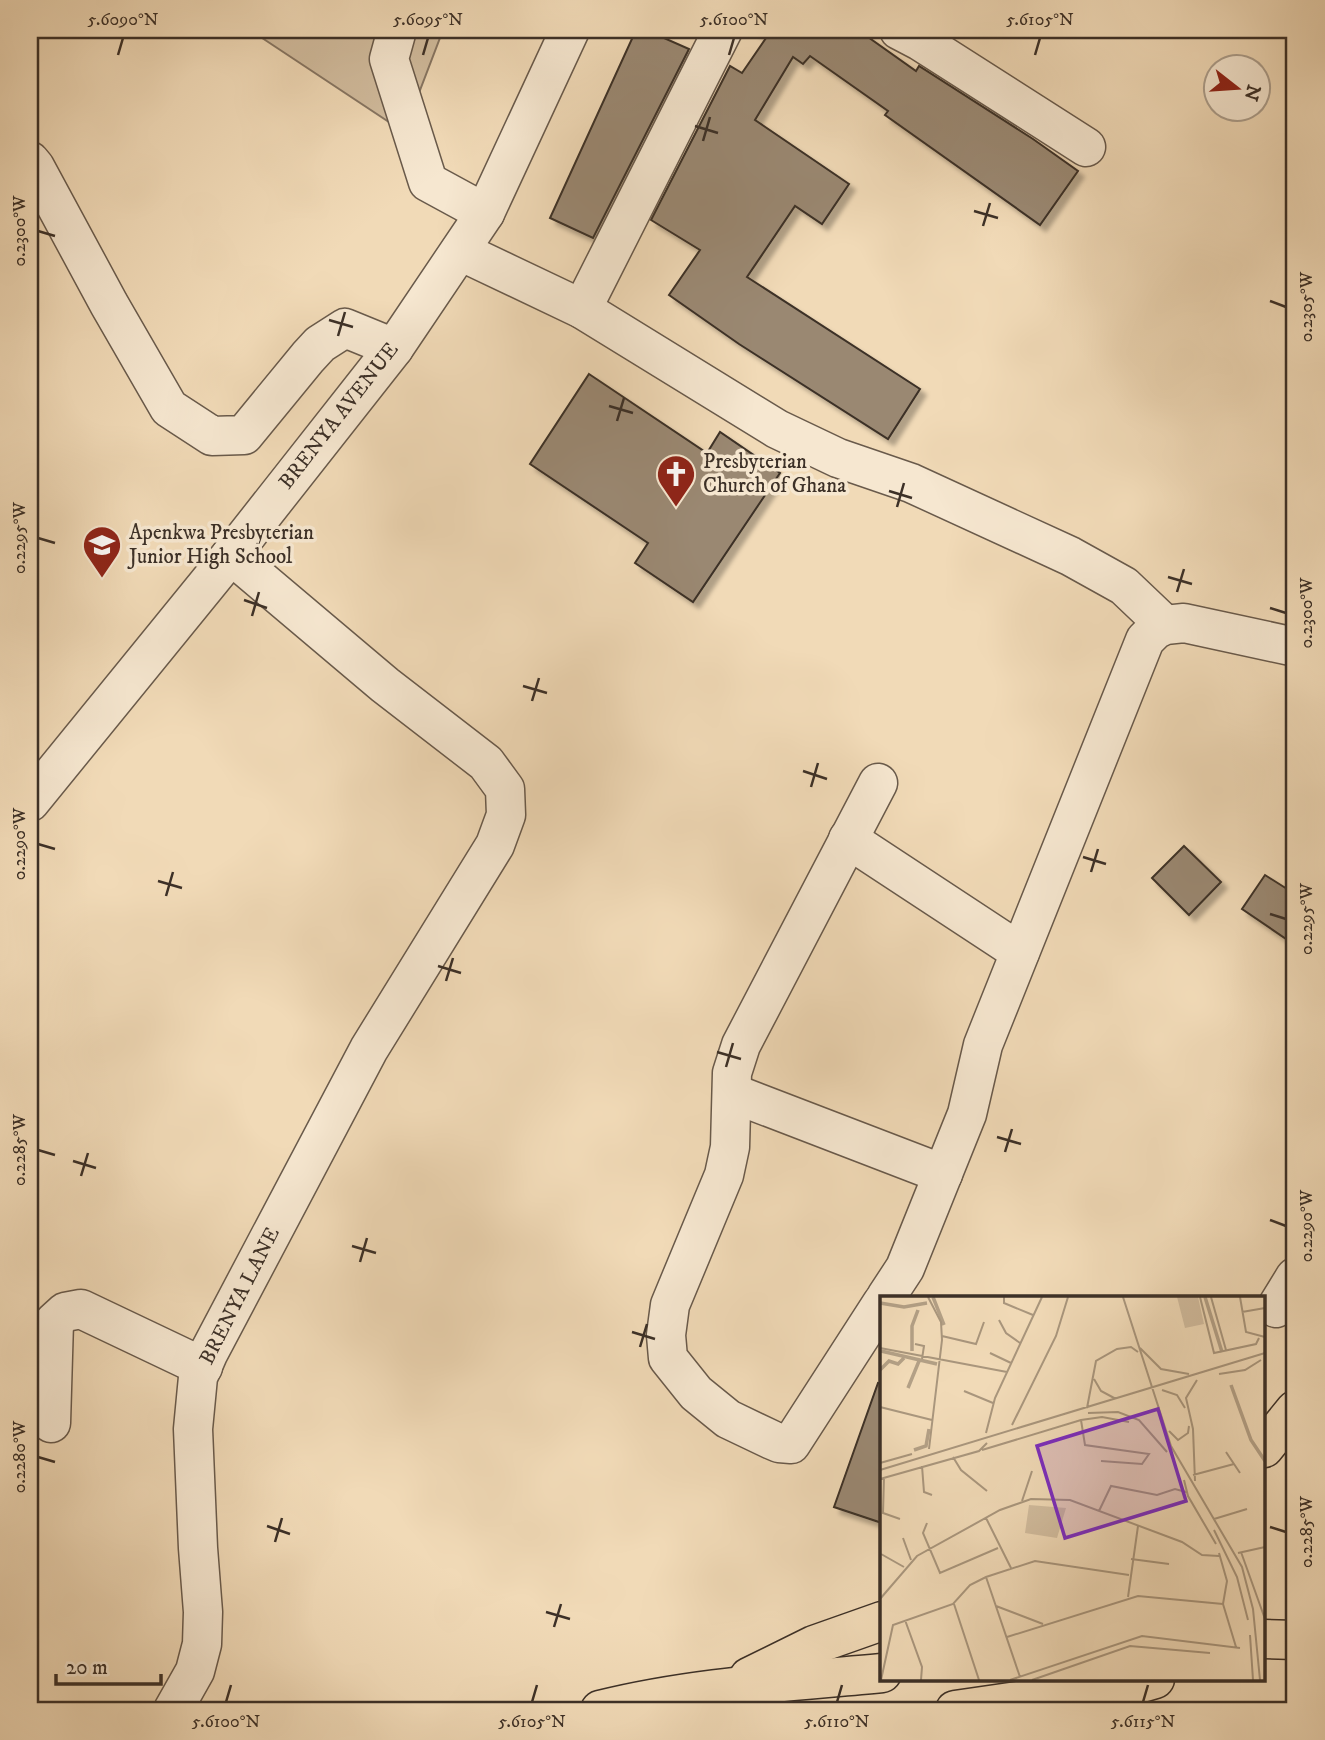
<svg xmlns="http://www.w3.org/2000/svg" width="1325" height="1740" font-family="'IM FELL DW Pica',serif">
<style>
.green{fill:#d2bd9f;stroke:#877663;stroke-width:2}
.building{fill:#9a8872;stroke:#3c3027;stroke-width:2;filter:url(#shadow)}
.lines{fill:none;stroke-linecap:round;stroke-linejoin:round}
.minor-casing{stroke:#695a4b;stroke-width:41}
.highway-casing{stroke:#3c3027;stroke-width:41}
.minor{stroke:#f6e7d0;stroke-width:38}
.highway{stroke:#f1dab7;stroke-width:38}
.ticks{fill:none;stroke:#3c3027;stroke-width:2.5}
.labels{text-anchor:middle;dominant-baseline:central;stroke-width:7;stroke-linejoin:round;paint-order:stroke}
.street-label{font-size:21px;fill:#3c3027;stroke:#f6e7d0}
.poi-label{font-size:21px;fill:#3c3027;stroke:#f6e7d0;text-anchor:start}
.inset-river{fill:none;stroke:#b3a086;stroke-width:3.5}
.inset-road{fill:none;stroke:#a9967d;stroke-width:2}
.view{fill:#7b2cbf;fill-opacity:0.15;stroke:#7b2cbf;stroke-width:3.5}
.inset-edge{fill:none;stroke:#3c3027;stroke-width:3.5}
.neatline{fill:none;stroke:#3c3027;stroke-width:2.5}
.ticks-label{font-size:18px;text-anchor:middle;fill:#3c3027}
</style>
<defs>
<filter id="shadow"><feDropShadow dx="6" dy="6" stdDeviation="2" flood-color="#0004"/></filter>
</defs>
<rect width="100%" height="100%" fill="#f1dab7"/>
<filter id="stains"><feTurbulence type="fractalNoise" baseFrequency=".00286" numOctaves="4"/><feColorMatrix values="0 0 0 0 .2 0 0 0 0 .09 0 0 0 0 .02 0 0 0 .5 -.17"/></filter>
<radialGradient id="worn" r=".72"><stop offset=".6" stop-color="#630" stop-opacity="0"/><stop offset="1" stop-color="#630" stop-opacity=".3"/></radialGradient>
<path class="green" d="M250 30H443L404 132Z"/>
<g class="building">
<path d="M636 30H646L689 49 593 238 550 218Z"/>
<path d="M754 30H858L916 71 919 66 1033 139 1078 171 1040 225 885 115 888 111 810 56 803 64 793 57 755 120 849 184 822 224 795 206 747 277 920 389 888 439 739 344 669 295 700 250 651 220 730 66 742 73 766 38Z"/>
<path d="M589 374 707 453 720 432 780 473 693 602 635 563 648 543 530 464Z"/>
<path d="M1184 846 1221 882 1189 915 1152 878Z"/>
<path d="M1265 875 1295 894V945L1242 909Z"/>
<path d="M878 1383 882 1384V1523L834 1507Z"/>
</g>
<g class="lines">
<g class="minor-casing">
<g id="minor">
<path d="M397 30 389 59 428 182 485 213"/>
<path d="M899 30 920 41 1086 147"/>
<path d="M30 161 35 167 109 304 169 408 212 436 244 435 308 357 320 344 345 328 394 348"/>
<path d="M460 251 582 309 777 429 838 458 911 483 1070 556 1124 586 1165 625"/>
<path d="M582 309 723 30"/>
<path d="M878 783 741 1045 732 1073 730 1147 724 1175 670 1305 666 1335 668 1358 696 1393 728 1419 772 1440 779 1443 791 1444 882 1303"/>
<path d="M30 802 231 555 394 348 485 213 570 30"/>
<path d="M848 839 1020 952"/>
<path d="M732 1093 943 1174"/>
<path d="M886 1297 905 1268 967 1114 983 1045 1145 640 1155 630 1165 625 1184 623 1295 647"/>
<path d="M1276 1308 1295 1277"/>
<path d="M51 1423 54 1322 65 1312 81 1309 203 1367"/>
<path d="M173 1710 195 1671 202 1644 203 1612 198 1548 193 1429 198 1377 208 1354 369 1049 495 845 506 815 505 789 486 763 385 685 231 555"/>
</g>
</g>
<g class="highway-casing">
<g id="highway">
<path d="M1264 1448 1295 1410"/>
<path d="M1264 1639 1295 1640"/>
<path d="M749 1677 814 1645 882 1621"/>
<path d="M600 1710C692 1687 788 1682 882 1673"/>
<path d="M955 1710 1138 1684 1155 1679"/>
</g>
</g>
<use href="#minor" class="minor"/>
<use href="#highway" class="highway"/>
</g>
<path class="ticks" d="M118 55 123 38M423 55 428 38M729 55 734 38M1035 55 1040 38M695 126 718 133M703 141 710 117M974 211 998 218M983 226 990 203M38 231 55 236M1270 301 1286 307M329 320 353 327M338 336 345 312M609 406 633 413M617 421 624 398M889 491 912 498M897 507 904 483M38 538 55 543M1168 577 1192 584M1177 592 1184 569M244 600 267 608M1270 608 1286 613M252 616 259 592M523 686 547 693M532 701 539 678M803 771 827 779M811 787 818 763M38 844 55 849M1083 857 1106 864M1091 872 1098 849M158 881 182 888M166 896 173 872M1270 914 1286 919M438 966 461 973M446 981 453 958M717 1052 741 1059M726 1067 733 1043M997 1137 1021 1144M38 1150 55 1155M1005 1152 1012 1129M73 1161 96 1168M81 1176 88 1153M1270 1220 1286 1226M352 1246 376 1253M360 1262 367 1238M632 1332 655 1339M640 1347 647 1324M38 1457 55 1462M267 1526 290 1534M1270 1527 1286 1532M275 1542 282 1518M546 1612 570 1619M554 1627 561 1604M226 1702 231 1685M532 1702 537 1685M837 1702 842 1685M1143 1702 1148 1685"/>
<defs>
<g id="church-pin" transform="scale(2.0125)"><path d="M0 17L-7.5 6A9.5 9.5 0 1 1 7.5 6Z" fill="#8f2418" stroke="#f6e7d0"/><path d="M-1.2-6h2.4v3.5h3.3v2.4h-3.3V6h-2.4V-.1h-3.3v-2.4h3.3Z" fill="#fff"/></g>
<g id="school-pin" transform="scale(2.0125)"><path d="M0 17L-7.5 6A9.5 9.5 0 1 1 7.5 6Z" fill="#8f2418" stroke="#f6e7d0"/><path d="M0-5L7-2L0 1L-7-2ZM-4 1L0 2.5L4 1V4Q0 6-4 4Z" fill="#fff"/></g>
</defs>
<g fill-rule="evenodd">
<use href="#church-pin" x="676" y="474"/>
<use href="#school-pin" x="102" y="545"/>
</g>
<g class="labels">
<g class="street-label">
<text transform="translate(339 416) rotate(-52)">BRENYA AVENUE</text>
<text transform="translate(240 1296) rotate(-63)">BRENYA LANE</text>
</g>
<g class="poi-label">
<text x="703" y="462">Presbyterian<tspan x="703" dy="24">Church of Ghana</tspan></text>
<text x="129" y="533">Apenkwa Presbyterian<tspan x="129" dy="24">Junior High School</tspan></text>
</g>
</g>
<g transform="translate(880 1296)">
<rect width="385" height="385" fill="#f1dab7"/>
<path d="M297 1H318L324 28 305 32ZM149 209 186 212 177 242 145 237Z" fill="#d2bd9f"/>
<path class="inset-river" d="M53 1 64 29M325 1 342 56M0 7 24 11 47 7M1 55 57 68M32 55V30L38 14M0 74 9 65 18 68 24 62M351 89 371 144 385 165M28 92 39 65M34 154 46 150 49 133"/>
<path class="inset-road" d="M48 1 61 26 62 44 49 153M124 1V7L153 19M243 1 291 150 362 271 373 313 380 384M320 1 334 57 376 48 379 42M331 1 346 54M360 1 366 36 385 41M362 16 385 12M119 24 126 37 140 47M62 40 96 48 104 26M35 48 44 50 42 63M0 52 127 76M260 52 281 73 309 78M110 57 131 67M339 78 365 74 381 64M214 83 221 95 236 103M282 94 297 99 305 112M84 95 113 107M0 111 52 124M207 112 216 65 237 53 251 51 258 56M208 117 238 116 259 124 287 156M201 124 205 149 269 158 262 168 221 165M132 129 176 40 188 1M289 135 298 144 308 137 309 130M106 137 115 102 162 1M102 154 201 124 222 121 249 126M346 156 360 177M73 161 81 174 107 195M0 167 32 158M42 170 44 196 52 199M0 174 385 57M313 179 354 168M4 181 3 217 20 223M0 183 99 155 107 147M304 184 308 200 336 248M315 185 313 133 306 102 317 84M142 205 152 175M219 215 231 190 277 199 295 193 306 196M106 222 131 272M334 223 367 213M47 227 43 237 60 277 118 252M334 234 357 281 368 324M23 242 31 264M361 256 385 323M339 257 347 285 343 308 356 351M358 257 385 251M1 258 24 271M251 263 289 268M106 281 140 381M248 301 258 230M0 303 37 260 120 214 151 203 190 204 302 246 322 259 339 260M74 308 99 384M116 310 163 328M25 324 42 371 41 384M370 339 373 384M127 341 258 300 343 308M1 384 13 329 73 308 90 289 106 281 155 265 249 279M130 384 262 340 360 352M152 384 250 350 330 357"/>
<path class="view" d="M278 113 306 205 185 242 157 150Z"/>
<rect width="385" height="385" class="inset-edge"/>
</g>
<rect width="1325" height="1740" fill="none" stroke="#f1dab7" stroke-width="77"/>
<g transform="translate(1237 88) rotate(107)"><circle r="33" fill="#f6e7d0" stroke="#ac9e8c" stroke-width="2"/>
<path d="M0-5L12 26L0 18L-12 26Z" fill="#8f2418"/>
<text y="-10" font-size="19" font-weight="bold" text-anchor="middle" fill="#3c3027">N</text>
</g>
<path d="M56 1674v10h105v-10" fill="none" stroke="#3c3027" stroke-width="3.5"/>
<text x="66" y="1674" font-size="21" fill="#3c3027" stroke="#f6e7d0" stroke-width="5" paint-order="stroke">20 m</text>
<rect x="38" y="38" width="1248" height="1664" class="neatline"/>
<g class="ticks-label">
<text x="123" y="25">5.6090°N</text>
<text x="428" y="25">5.6095°N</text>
<text x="734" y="25">5.6100°N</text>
<text x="1040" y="25">5.6105°N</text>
<text transform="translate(19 231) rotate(-90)" y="6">0.2300°W</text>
<text transform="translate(1306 307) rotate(-90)" y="6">0.2305°W</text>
<text transform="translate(19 538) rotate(-90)" y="6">0.2295°W</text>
<text transform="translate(1306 613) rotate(-90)" y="6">0.2300°W</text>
<text transform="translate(19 844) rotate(-90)" y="6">0.2290°W</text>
<text transform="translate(1306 919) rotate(-90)" y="6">0.2295°W</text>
<text transform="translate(19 1150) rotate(-90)" y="6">0.2285°W</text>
<text transform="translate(1306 1226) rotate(-90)" y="6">0.2290°W</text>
<text transform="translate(19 1457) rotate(-90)" y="6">0.2280°W</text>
<text transform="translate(1306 1532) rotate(-90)" y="6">0.2285°W</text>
<text x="226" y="1727">5.6100°N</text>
<text x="532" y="1727">5.6105°N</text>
<text x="837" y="1727">5.6110°N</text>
<text x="1143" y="1727">5.6115°N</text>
</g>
<rect width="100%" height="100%" filter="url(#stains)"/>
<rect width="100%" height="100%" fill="url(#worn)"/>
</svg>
